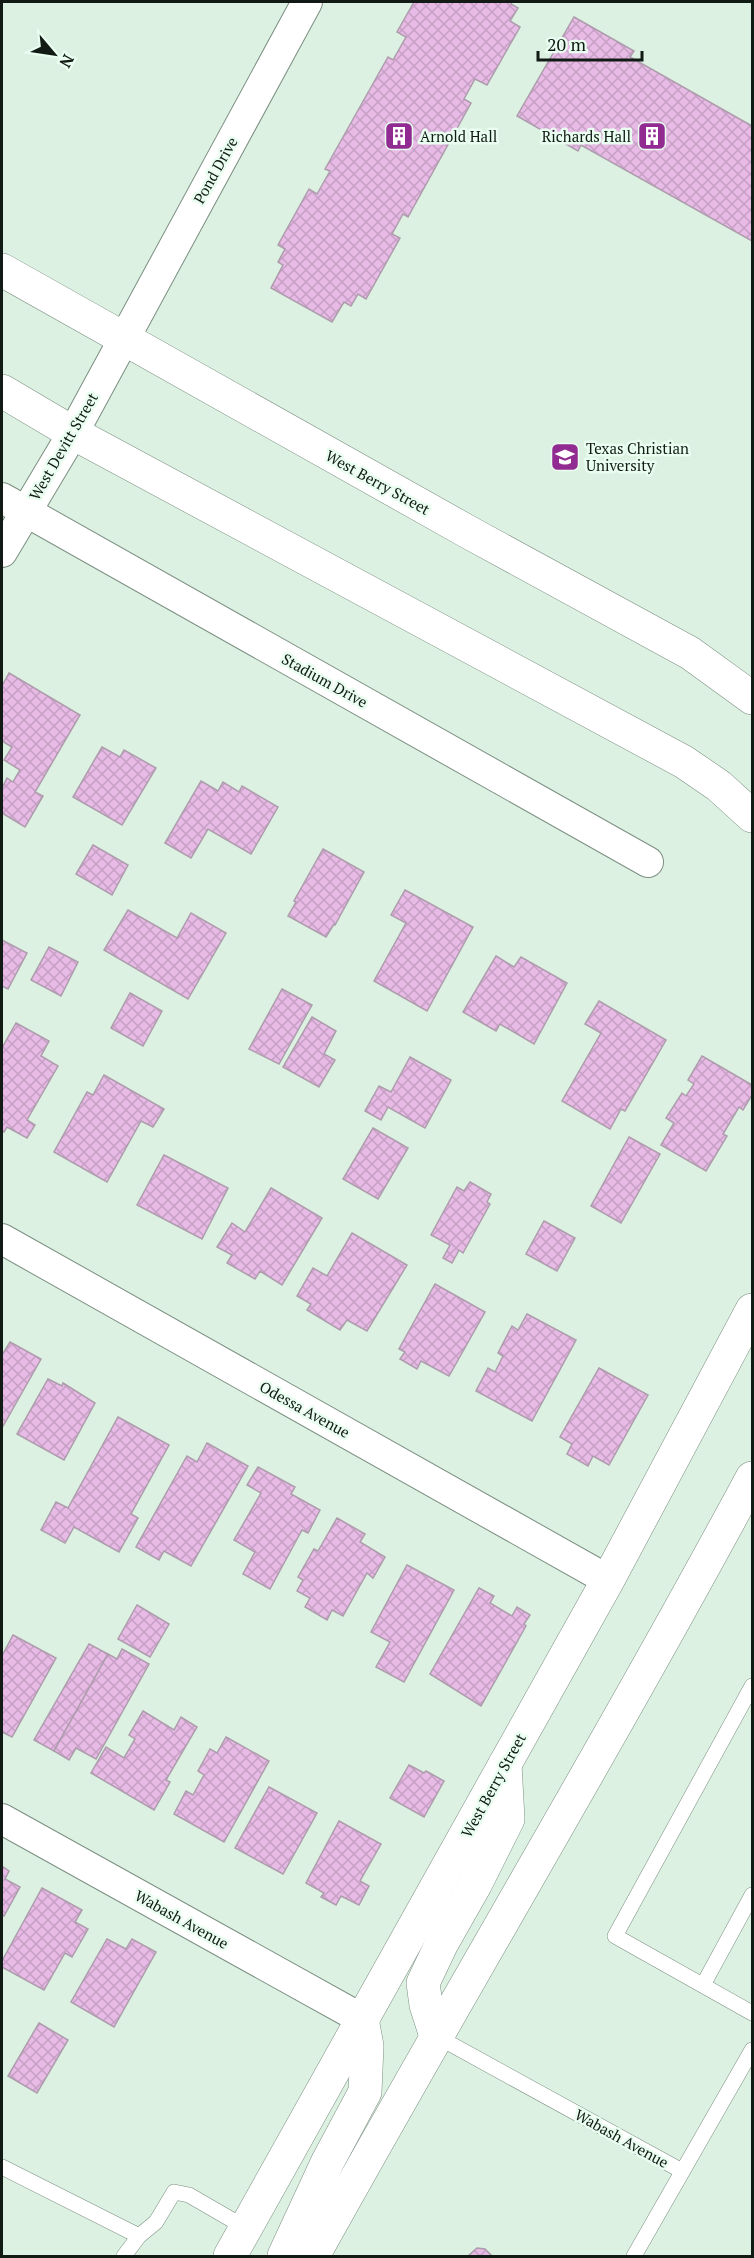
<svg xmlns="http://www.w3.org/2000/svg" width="754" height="2258" font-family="'PT Serif',serif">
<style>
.building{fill:url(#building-cross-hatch);stroke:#ad9dac;stroke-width:1.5}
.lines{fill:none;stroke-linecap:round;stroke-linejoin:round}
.service-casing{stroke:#7c8f82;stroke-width:16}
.minor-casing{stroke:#7c8f82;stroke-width:32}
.secondary-casing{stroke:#7c8f82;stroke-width:34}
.service{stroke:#fff;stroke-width:15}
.minor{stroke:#fff;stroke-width:30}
.secondary{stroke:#fff;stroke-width:33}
.labels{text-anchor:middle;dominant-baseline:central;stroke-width:5;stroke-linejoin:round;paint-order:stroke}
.poi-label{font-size:15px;fill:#121a15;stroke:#e9fef0;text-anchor:start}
.street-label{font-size:15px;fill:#121a15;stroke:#e9fef0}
</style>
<defs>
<pattern id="building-cross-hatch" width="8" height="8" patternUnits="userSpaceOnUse" patternTransform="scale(1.5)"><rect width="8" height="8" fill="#e8bae6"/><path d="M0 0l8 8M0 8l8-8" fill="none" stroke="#c69fc4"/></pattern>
</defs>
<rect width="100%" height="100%" fill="#dcf1e2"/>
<g class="building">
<path d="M414 2H512L511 4 518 8 510 21 520 27 487 85 475 79 464 99 471 103 408 217 403 214 392 234 400 238 366 299 358 294 351 306 344 302 332 322 271 288 283 265 278 262 285 249 278 245 309 189 317 194 330 171 325 169 388 57 393 60 406 37 397 32Z"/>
<path d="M574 17 634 51 630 57 752 126V241L581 145 578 151 517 116Z"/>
<path d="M9 673 80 715 35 792 43 796 25 827 2 813V788L7 778 13 782 20 770 4 760 12 747 2 741V686Z"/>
<path d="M102 747 120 757 124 750 156 768 122 825 73 797Z"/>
<path d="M201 781 218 791 223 782 239 792 242 786 278 807 251 854 208 829 191 858 165 843Z"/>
<path d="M93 845 128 865 112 895 76 874Z"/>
<path d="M323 849 364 872 335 925 334 924 326 937 288 916 296 902 294 901Z"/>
<path d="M405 890 473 927 427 1011 374 981 406 923 391 915Z"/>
<path d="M128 910 177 938 191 913 226 933 188 999 104 950Z"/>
<path d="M2 940 27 953 8 989 2 986Z"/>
<path d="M49 947 78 962 61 996 31 980Z"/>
<path d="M496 956 514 967 521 957 567 983 534 1044 500 1024 496 1031 463 1012Z"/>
<path d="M282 989 312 1005 279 1064 249 1049Z"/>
<path d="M130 993 162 1011 143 1046 111 1028Z"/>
<path d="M599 1001 666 1040 625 1111 621 1109 610 1129 562 1101 601 1033 585 1024Z"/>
<path d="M312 1017 336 1031 324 1054 335 1060 319 1087 283 1067Z"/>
<path d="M16 1023 49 1041 41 1056 58 1066 27 1120 35 1125 27 1138 7 1127 4 1132 2 1130V1048Z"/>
<path d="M702 1056 752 1085V1095L743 1110 739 1107 723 1134 727 1136 706 1171 661 1145 674 1123 666 1118 682 1093 686 1096 694 1084 688 1080Z"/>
<path d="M410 1057 451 1080 425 1128 388 1107 381 1120 365 1111 379 1086 391 1092Z"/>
<path d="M104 1075 164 1109 153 1127 141 1121 107 1182 54 1152 87 1092 93 1095Z"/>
<path d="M373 1128 408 1148 378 1199 343 1179Z"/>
<path d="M629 1137 660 1154 621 1223 591 1206Z"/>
<path d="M164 1155 228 1188 202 1239 137 1205Z"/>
<path d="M470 1182 491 1194 487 1202 490 1204 463 1253 459 1250 452 1263 443 1258 450 1245 431 1235 457 1187 464 1191Z"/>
<path d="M271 1188 322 1218 282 1285 260 1271 255 1279 227 1263 232 1255 217 1247 232 1223 245 1232Z"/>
<path d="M544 1221 575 1238 557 1271 526 1254Z"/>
<path d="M352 1233 407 1265 367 1331 347 1320 340 1330 307 1310 311 1304 297 1296 313 1268 327 1276Z"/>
<path d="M435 1284 485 1312 449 1376 421 1361 417 1369 400 1359 405 1352 399 1349Z"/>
<path d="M527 1314 576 1340 532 1421 476 1391 488 1368 495 1372 503 1356 498 1353 512 1326 518 1330Z"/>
<path d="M10 1342 41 1359 2 1428V1355Z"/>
<path d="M599 1368 648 1395 609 1465 593 1456 588 1466 567 1454 572 1444 560 1437Z"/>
<path d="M48 1379 62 1386 63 1383 95 1403 64 1460 17 1434Z"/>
<path d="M118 1417 169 1445 131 1514 138 1518 119 1552 74 1527 65 1543 41 1530 56 1502 68 1508Z"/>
<path d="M207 1443 248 1466 191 1566 164 1551 159 1560 136 1547 187 1456 197 1462Z"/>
<path d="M258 1467 295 1487 291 1494 320 1510 308 1533 302 1530 270 1589 243 1574 255 1552 234 1540 261 1493 247 1485Z"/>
<path d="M337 1518 365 1534 360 1542 385 1557 373 1578 367 1573 343 1616 332 1610 327 1620 305 1607 310 1598 297 1591 303 1580 298 1577 314 1549 318 1551Z"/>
<path d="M407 1565 454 1590 404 1682 376 1667 390 1642 371 1632Z"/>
<path d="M479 1588 494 1596 490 1603 512 1616 517 1607 530 1615 524 1624 526 1626 481 1706 430 1674Z"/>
<path d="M137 1605 169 1624 150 1657 118 1639Z"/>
<path d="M13 1635 56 1658 12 1737 2 1732V1656Z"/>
<path d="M89 1644 108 1654 54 1751 34 1740Z"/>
<path d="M122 1649 149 1664 96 1759 76 1748 69 1760 54 1751 108 1654 117 1659Z"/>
<path d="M143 1711 174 1730 181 1717 197 1727 166 1780 170 1782 154 1810 91 1773 106 1747 124 1758 135 1739 129 1735Z"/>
<path d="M226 1737 269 1761 224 1842 174 1814 186 1791 193 1795 204 1775 198 1771 210 1749 217 1753Z"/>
<path d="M409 1765 424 1773 426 1771 444 1781 424 1817 390 1798Z"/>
<path d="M269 1787 317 1813 283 1874 235 1848Z"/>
<path d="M339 1821 381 1844 360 1881 369 1886 359 1905 341 1896 336 1905 321 1897 324 1893 306 1883Z"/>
<path d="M2 1866 9 1871 5 1879 20 1887 4 1916 2 1914Z"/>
<path d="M42 1888 82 1910 75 1922 88 1929 72 1957 65 1953 44 1990 2 1967V1961Z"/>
<path d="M107 1939 126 1949 132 1939 156 1952 114 2027 71 2002Z"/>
<path d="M39 2023 68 2040 37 2093 8 2076Z"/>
<path d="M477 2248 485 2249 492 2256H468Z"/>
</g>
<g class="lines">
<g class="service-casing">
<g id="service">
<path d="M752 1686 615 1936 752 2013"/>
<path d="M703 1985 752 1895"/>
<path d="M436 2036 682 2171"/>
<path d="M2 2167 139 2236 156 2222 174 2192 189 2195 246 2228"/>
<path d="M124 2256 139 2236"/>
<path d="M634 2256 752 2050"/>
</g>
</g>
<g class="minor-casing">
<g id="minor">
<path d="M2 498 648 862"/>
<path d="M2 552 73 433 307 2"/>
<path d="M2 1239 608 1580"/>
<path d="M2 1819 362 2019"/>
</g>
</g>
<g class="secondary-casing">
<g id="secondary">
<path d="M2 270 470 533 690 653 752 698"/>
<path d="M2 391 73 433 684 762 719 786 752 816"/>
<path d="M436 2036 426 2005 423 1983 442 1943 476 1883 508 1819 505 1764"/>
<path d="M230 2256 608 1580 752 1310"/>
<path d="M284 2256 328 2161 365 2092 367 2046 362 2019"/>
<path d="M313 2256C457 1996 611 1740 752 1478"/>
</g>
</g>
<use href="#service" class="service"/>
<use href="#minor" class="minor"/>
<use href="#secondary" class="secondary"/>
</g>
<defs>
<g id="building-square" transform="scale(1.5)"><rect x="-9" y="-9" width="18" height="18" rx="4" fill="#912b91" stroke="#e9fef0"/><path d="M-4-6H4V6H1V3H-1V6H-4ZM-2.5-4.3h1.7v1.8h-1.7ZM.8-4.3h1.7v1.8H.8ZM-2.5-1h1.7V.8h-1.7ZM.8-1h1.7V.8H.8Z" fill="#fff"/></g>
<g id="university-square" transform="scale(1.5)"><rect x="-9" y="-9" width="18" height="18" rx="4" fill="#912b91" stroke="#e9fef0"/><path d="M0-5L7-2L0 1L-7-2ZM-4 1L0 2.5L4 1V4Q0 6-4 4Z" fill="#fff"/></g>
</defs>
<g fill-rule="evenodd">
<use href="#building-square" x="399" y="136"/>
<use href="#building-square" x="652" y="136"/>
<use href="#university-square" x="565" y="457"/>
</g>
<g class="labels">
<g class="poi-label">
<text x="420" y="136">Arnold Hall</text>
<text x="631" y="136" text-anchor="end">Richards Hall</text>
<text x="586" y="448">Texas Christian<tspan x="586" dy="17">University</tspan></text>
</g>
<g class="street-label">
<text transform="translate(215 170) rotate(-61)">Pond Drive</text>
<text transform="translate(63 446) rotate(-60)">West Devitt Street</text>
<text transform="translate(378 482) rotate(29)">West Berry Street</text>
<text transform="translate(325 680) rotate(29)">Stadium Drive</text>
<text transform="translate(305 1409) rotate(29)">Odessa Avenue</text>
<text transform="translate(493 1785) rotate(-61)">West Berry Street</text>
<text transform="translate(182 1919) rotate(29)">Wabash Avenue</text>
<text transform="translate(622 2138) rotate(29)">Wabash Avenue</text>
</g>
</g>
<rect width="754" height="2258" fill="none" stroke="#121a15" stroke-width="6"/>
<g transform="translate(54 54) rotate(119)" stroke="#e9fef0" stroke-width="4.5" paint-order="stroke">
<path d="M0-4.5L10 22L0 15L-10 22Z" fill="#121a15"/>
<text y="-9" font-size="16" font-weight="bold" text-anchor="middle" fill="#121a15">N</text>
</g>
<path d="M538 51v9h104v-9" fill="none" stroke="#121a15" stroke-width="3"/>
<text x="547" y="51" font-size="18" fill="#121a15" stroke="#e9fef0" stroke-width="4.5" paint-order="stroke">20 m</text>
</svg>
